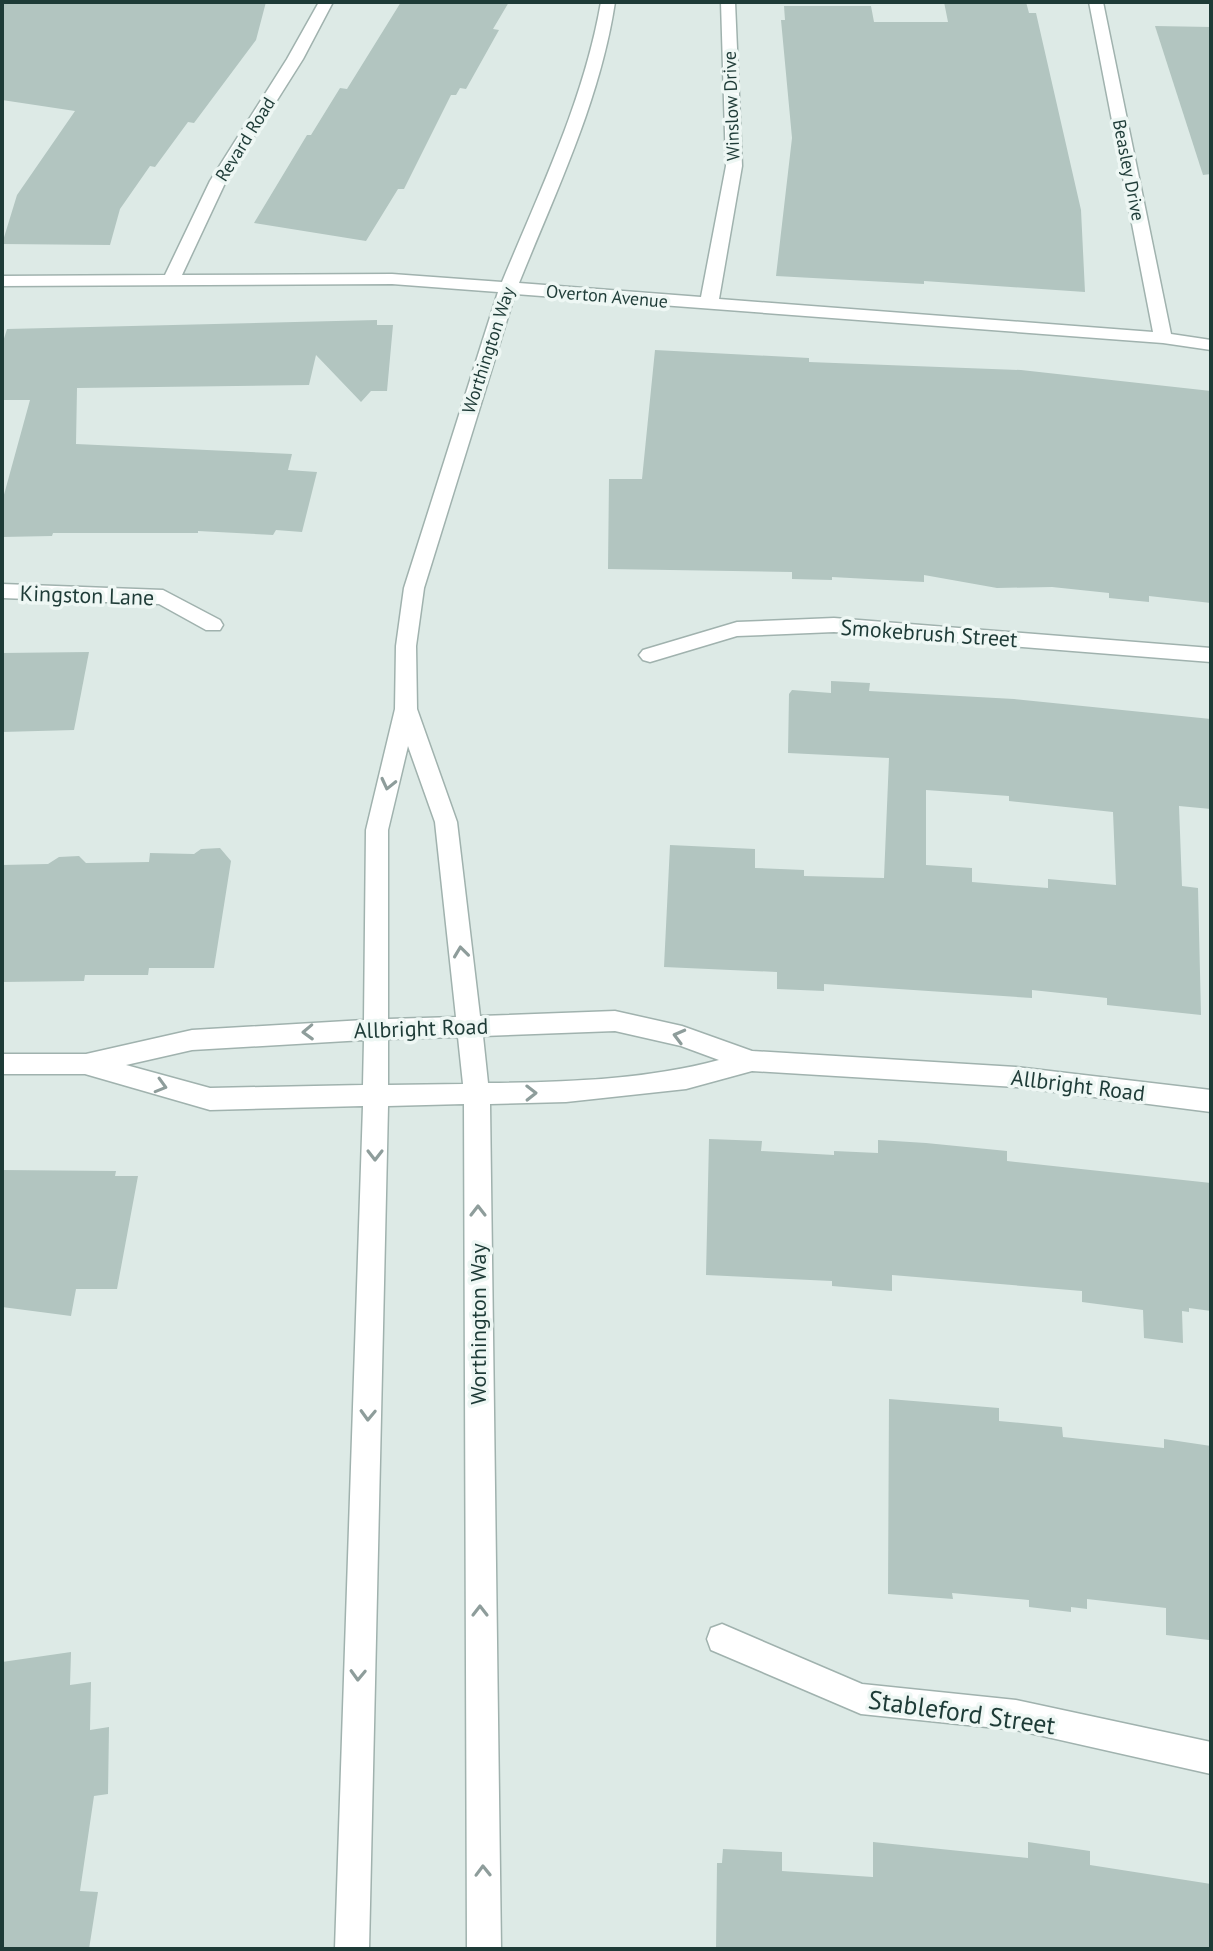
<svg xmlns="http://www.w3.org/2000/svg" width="1213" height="1951" font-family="'PT Sans',sans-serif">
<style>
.building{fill:#b2c5c0;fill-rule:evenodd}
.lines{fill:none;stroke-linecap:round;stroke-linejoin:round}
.minor-casing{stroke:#a0b2ae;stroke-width:3}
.minor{fill:#fff;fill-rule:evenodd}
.oneway{stroke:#8e9d9b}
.labels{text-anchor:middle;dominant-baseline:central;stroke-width:7;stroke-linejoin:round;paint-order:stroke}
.far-street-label{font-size:18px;fill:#1e3b37;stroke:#eef7f4}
.street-label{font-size:22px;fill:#1e3b37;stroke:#eef7f4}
.near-street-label{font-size:26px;fill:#1e3b37;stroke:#eef7f4}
</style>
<rect width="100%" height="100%" fill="#ddeae6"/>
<g class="building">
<path d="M2 2H266L256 40 194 123 188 122 155 167 150 166 120 209 110 245 2 244 17 195 75 111 2 100Z"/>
<path d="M401 2H509L493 29 499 30 466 89 460 88 456 95H451L404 189H398L366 241 254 223 307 135H311L340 88 347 89Z"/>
<path d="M944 2H1026L1029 13H1036L1081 210 1085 292 924 281V284L776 276 792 138 781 20H785L784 6H871L874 22H948Z"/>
<path d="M1155 26 1211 27V174L1203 175Z"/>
<path d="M377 320V325H393L387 391H371L361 402 316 355 309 385 77 388 76 444 292 454 288 470 317 472 302 532 276 530 273 535 198 531V533H53L52 536 2 537V502L30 400H2V345L7 329Z"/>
<path d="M655 350 809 358V362L1021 370 1211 391V603L1149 596V602L1109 598V593L1052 587 997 588 924 575V582L832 577V580L792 579V572L608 569 609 479H642Z"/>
<path d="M89 652 74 730 2 732V653Z"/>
<path d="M831 681 870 683 869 691 1014 699 1211 719V809L1179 806 1182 886 1198 888 1201 1015 1107 1005V998L1032 990V998L824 984V991L777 989V972L664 967 670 845 755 849V868L804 870V876L884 878 889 758 788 753 789 694 792 690 831 693ZM926 790 1009 796V801L1113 812 1116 885 1048 879V888L972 882V868L926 865Z"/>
<path d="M220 848 231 861 214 968H149L148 975H85L84 981 2 982V865L48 864 59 857 79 856 86 863 149 862 150 853 194 854 201 849Z"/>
<path d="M709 1139 762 1141 761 1151 834 1155V1151L878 1153V1140L926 1143 1007 1151V1161L1211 1183V1311L1189 1308V1312L1182 1311 1183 1343 1144 1338 1143 1310 1082 1302V1291L892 1275V1291L832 1286V1281L706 1275Z"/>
<path d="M2 1170 116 1171 115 1176H138L117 1289H76L71 1316 2 1307Z"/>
<path d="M889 1399 999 1408V1421L1062 1427 1063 1437 1164 1448V1439L1211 1446 1209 1640 1166 1635V1608L1087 1599V1609L1071 1607V1612L1029 1607V1600L952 1593 953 1599 888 1594Z"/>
<path d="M71 1652 70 1685 91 1682 90 1730 109 1727 108 1794 94 1796 80 1891 98 1892 89 1949H2V1662Z"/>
<path d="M873 1842 1028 1858V1842L1090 1851V1865L1211 1884V1949H716L717 1863H722L723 1849 782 1852V1871L873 1877Z"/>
</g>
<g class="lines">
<g class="minor-casing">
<g id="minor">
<path d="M319 2H333L303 59 226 181 182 275 392 274 502 282C540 190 584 100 601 2H615C600 101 556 191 519 283L701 297 726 166 721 2H735L742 166 719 299 1153 332 1089 2H1103L1171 334 1211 340V350L1163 343 515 294 424 588 416 646 417 709 457 822 480 1016 615 1011 682 1026 752 1051 1016 1067 1211 1090V1112L1016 1087 752 1071 686 1089 566 1102 490 1104 501 1949H467L464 1104 388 1106 369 1949H335L363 1106 210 1110 85 1074H2V1054H86L192 1030 364 1020 366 830 395 709 396 646 404 588 498 292 392 284 2 286V276L165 275 210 181 287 59ZM408 746 435 822 456 1017 388 1019V830ZM615 1031 681 1046 719 1060C645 1080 565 1082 488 1083L483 1036ZM458 1037 463 1084 388 1085V1039ZM364 1040 363 1085 210 1088 126 1065 192 1050Z"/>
<path d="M2 584 163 590 220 620 223 625 220 630H206L159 604 2 598Z"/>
<path d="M834 618 1211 648V662L834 632 737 636 650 662 643 660 639 655 643 650 737 622Z"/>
<path d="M722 1624 862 1684 1016 1700 1211 1742V1774L1016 1730 861 1714 711 1650 707 1639 711 1628Z"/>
</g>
</g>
<use href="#minor" class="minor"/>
</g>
<defs><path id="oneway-chevron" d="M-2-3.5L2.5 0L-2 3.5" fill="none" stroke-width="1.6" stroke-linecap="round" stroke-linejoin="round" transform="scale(2)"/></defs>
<g class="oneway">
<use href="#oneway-chevron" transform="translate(388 784) rotate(103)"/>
<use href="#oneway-chevron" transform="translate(461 952) rotate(-97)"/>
<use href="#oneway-chevron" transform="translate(308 1032) rotate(178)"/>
<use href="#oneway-chevron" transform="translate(679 1036) rotate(-165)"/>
<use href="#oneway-chevron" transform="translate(161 1086) rotate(16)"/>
<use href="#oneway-chevron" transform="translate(531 1093) rotate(-1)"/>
<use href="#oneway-chevron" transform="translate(375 1155) rotate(90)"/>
<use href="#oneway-chevron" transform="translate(478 1211) rotate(-90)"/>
<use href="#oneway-chevron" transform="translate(368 1415) rotate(92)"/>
<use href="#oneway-chevron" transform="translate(480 1611) rotate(-90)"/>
<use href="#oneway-chevron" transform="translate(358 1675) rotate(92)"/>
<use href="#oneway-chevron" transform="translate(483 1871) rotate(-91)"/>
</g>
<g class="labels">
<g class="far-street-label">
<text transform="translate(731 106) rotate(-92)">Winslow Drive</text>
<text transform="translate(245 139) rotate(-58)">Revard Road</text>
<text transform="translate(1129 170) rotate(79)">Beasley Drive</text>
<text transform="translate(607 296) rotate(5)">Overton Avenue</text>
<text transform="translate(488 350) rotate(-72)">Worthington Way</text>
</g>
<g class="street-label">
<text transform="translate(87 595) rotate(2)">Kingston Lane</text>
<text transform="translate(929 633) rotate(4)">Smokebrush Street</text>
<text transform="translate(421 1028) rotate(-2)">Allbright Road</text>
<text transform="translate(1078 1085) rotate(7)">Allbright Road</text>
<text transform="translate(478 1324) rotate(-90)">Worthington Way</text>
</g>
<g class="near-street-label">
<text transform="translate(962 1712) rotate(8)">Stableford Street</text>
</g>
</g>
<rect width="1213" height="1951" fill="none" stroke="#1e3b37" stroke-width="8"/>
</svg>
